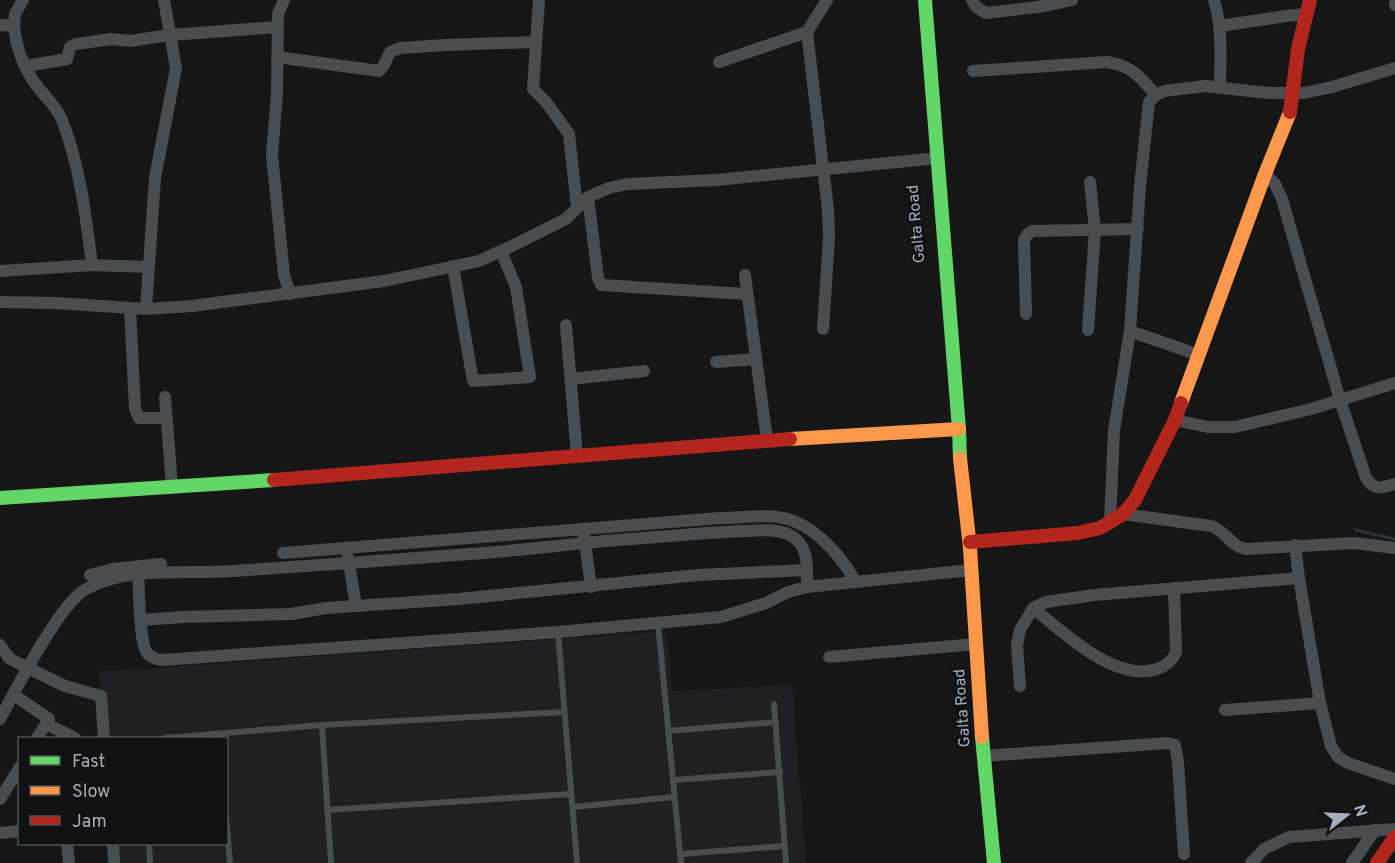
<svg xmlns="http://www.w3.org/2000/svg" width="1395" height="863" font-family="Overpass,sans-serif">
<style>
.built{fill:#202023}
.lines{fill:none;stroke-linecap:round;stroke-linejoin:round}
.stream{stroke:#28353a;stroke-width:3}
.lane{stroke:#4a4d50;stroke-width:6}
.street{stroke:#4a4d50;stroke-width:12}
.fast{stroke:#63d668;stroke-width:14}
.slow{stroke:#ff974d;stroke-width:14}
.jam{stroke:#b3261e;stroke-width:14}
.labels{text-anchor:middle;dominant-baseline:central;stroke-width:5;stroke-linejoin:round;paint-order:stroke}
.street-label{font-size:16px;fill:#a6afb9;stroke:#101113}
</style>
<rect width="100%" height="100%" fill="#161617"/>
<path class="built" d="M667 631 672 691 792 685 806 863H112L110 844H226V738H104L99 672Z"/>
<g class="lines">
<path class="stream" d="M1356 530 1395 539"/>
<g class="lane">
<path d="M658 623 681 863"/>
<path d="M558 632 577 863"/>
<path d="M774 704 786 863"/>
<path d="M322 725 331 863"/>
<path d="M668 731 776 722"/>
<path d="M165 738 322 725 565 712"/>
<path d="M674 780 780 772"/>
<path d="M573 807 674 797"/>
<path d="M327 810 571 794"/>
<path d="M226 816 230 863"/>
<path d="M149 844 150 863"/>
<path d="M681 854 784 846"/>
</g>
<g class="street">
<path d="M284 0 278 14 277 93 272 155 284 275 290 294"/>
<path d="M539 0 533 89 546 102 569 134 577 207"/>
<path d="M972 0 976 7 986 13 1045 6 1072 0"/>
<path d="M1214 0C1223 30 1220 57 1220 88"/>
<path d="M1395 3V5"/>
<path d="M0 25 14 26 15 14 23 0"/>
<path d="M14 26C16 46 23 66 34 82 43 95 56 105 62 120 80 166 86 217 92 265"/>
<path d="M1220 26 1286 16 1307 14"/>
<path d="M807 32 828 210 829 238 823 329"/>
<path d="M277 57 379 71 384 65 390 52 400 48 446 45 535 42"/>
<path d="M719 62 807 32 827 0"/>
<path d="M26 66 67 59 70 47 76 44 111 39 130 41 170 35 278 27"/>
<path d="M973 71 1107 62C1132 66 1139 76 1156 95"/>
<path d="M1265 174 1275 184 1282 199 1340 400 1366 478C1375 491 1381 488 1395 484"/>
<path d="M588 197 598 278 601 285 747 294"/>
<path d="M453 266 473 381 530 377 516 287 501 251"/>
<path d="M0 271 92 265 148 267"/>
<path d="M745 275 767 440"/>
<path d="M0 302 55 303 146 309 192 306 384 281 479 261 510 247 566 219 588 197 609 188 627 184 717 180 928 159"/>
<path d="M130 308 135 409 139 418H166"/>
<path d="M146 309 155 178 176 68 164 0"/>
<path d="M1026 314 1024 240 1027 235 1032 231 1138 229"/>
<path d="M566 325 577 456"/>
<path d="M1088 330 1095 230 1090 182"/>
<path d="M1130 331 1199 355"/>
<path d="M716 362 756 359"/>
<path d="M571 379 644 371"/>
<path d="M165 397 172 486"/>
<path d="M1175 420 1208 427H1235L1311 409 1395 383"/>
<path d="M1123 514 1211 526C1226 531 1231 547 1246 549L1354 543 1395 548"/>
<path d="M1110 523 1114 430 1130 331 1140 186 1149 102 1156 95 1164 91 1205 86 1268 93H1304L1332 87 1395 68"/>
<path d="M584 535 591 587"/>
<path d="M1295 545 1299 578 1320 703 1331 746 1338 757 1348 763 1395 779"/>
<path d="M283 553 720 518C744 518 774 512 796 522 820 532 843 559 855 581"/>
<path d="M348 557 356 606"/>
<path d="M138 568C139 586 139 638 146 651 149 657 155 659 162 660L558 632 721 617 766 603 788 592 807 587 971 570"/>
<path d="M90 575 113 569 161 564"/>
<path d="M1033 608C1063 632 1115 683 1157 669 1167 666 1172 661 1176 652L1174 588"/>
<path d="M141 620 183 617 291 614 326 608 459 599 698 575 807 570"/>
<path d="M0 645 9 658 22 665 65 686 101 696 104 738"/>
<path d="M829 657 976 644"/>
<path d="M1020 686 1017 645 1020 630 1033 608 1046 602 1094 595 1299 578"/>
<path d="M14 695 49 719 37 738"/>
<path d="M1225 710 1320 703"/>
<path d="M0 719C16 689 60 603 86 589 130 565 186 575 233 571 312 566 390 560 469 554 518 551 568 544 617 540 659 537 700 533 742 531 757 531 774 528 788 534 810 544 807 567 807 587"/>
<path d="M46 724 75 738"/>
<path d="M983 756 1168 743 1175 745 1178 762 1184 854"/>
<path d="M0 799 20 767"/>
<path d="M0 833 20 831"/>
<path d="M67 844 69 863"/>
<path d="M113 844 114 863"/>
<path d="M1251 863 1264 849 1289 837 1395 829"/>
<path d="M1352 863 1375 830"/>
</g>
<g class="fast">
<path d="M925 0 959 429 960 458"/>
<path d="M0 498 274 480"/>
<path d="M982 737 994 863"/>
</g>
<g class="slow">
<path d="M1181 403 1265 174 1290 112"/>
<path d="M790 439 959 429"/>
<path d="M960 458 970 548 982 737"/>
</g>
<g class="jam">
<path d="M1290 112 1298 49 1310 0"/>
<path d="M274 480 790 439"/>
<path d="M970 542 1078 533 1100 528 1123 514 1135 500 1175 420 1181 403"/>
<path d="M1377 863 1395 837"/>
</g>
</g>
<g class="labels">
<g class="street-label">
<text transform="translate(917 224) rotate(-95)">Galta Road</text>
<text transform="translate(963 708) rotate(-94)">Galta Road</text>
</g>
</g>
<rect x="18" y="737" width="210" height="108" fill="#101113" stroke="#4c5055" stroke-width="1.5"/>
<rect x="30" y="756" width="30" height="9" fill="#63d668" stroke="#4c5055" stroke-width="1.5"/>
<text x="72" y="767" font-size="18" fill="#a6afb9">Fast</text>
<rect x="30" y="786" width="30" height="9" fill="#ff974d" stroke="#4c5055" stroke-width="1.5"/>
<text x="72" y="797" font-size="18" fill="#a6afb9">Slow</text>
<rect x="30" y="816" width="30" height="9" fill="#b3261e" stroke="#4c5055" stroke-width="1.5"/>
<text x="72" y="827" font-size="18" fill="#a6afb9">Jam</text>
<g transform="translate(1347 815) rotate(72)" stroke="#101113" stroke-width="4.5" paint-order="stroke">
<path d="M0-4.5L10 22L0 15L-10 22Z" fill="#a6afb9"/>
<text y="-9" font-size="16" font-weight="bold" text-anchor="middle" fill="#a6afb9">N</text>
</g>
</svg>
